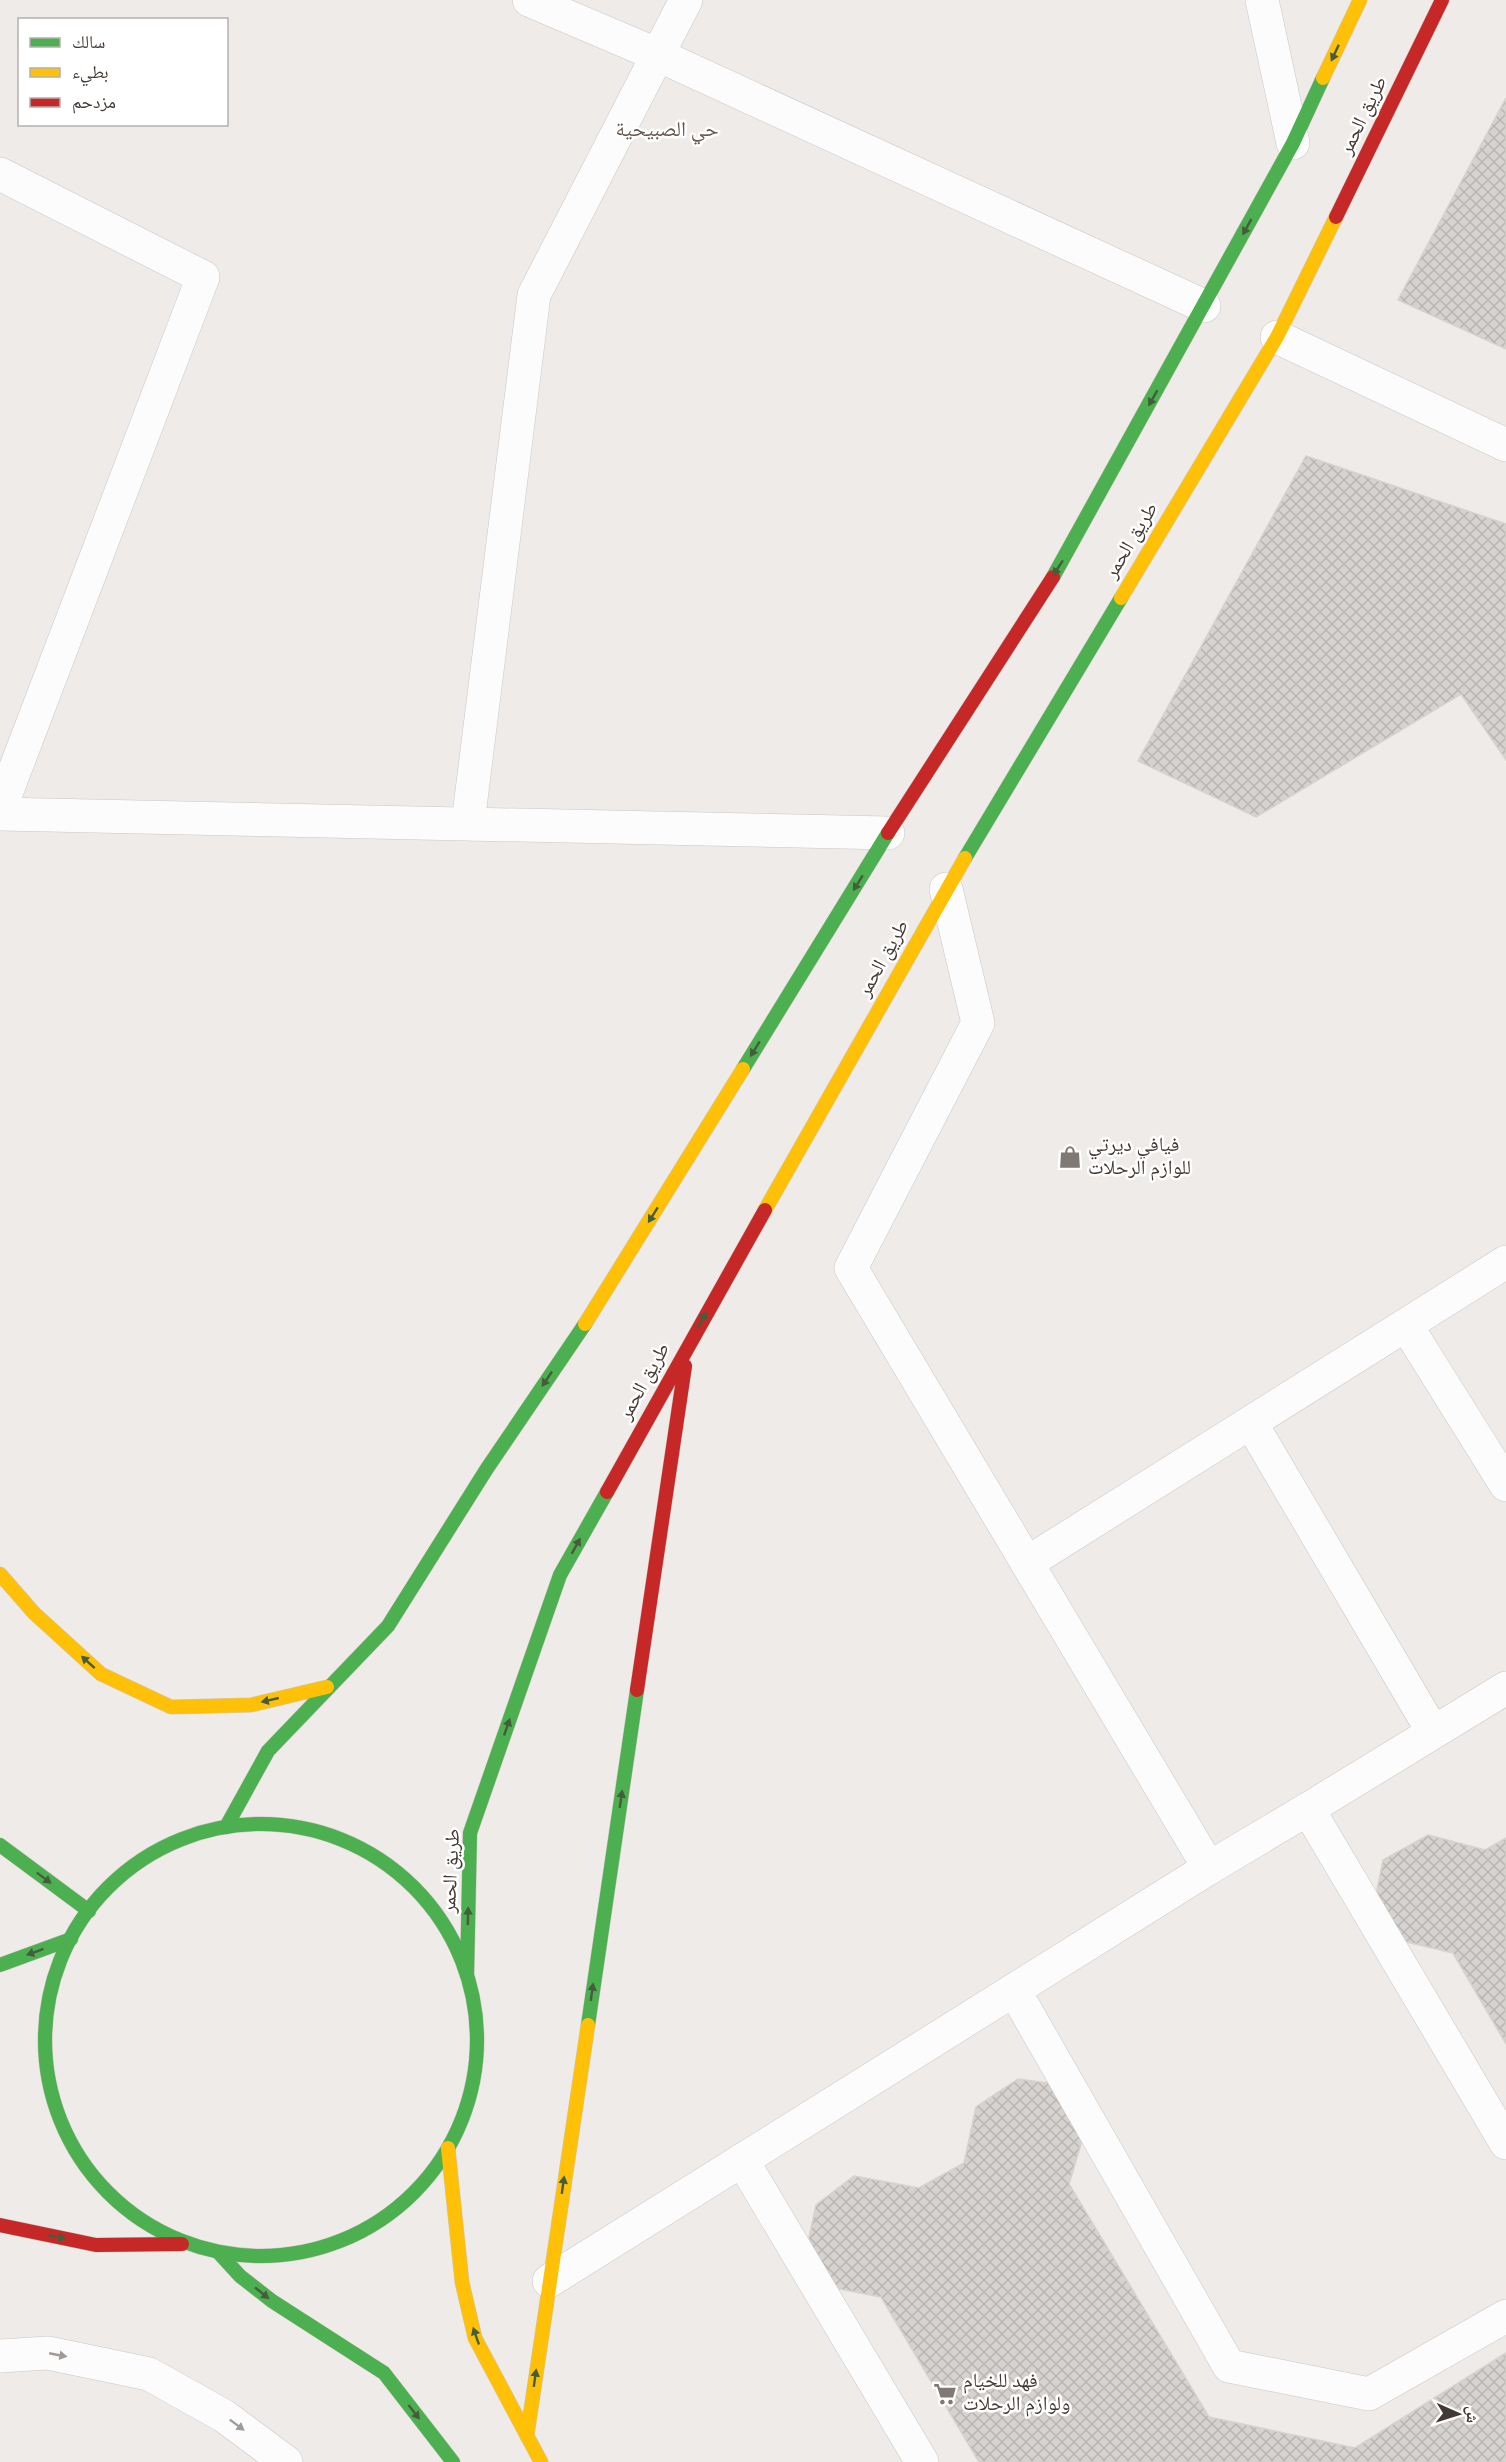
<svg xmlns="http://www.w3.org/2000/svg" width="1506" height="2462" font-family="Overpass,'Noto Naskh Arabic',sans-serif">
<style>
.building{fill:url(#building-cross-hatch);stroke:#d6d2ce;stroke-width:1.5}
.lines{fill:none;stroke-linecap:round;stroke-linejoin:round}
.street-casing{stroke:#cac7c4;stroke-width:34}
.fast-casing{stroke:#cec7c1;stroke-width:15}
.slow-casing{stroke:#cec7c1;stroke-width:15}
.jam-casing{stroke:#cec7c1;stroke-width:15}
.street{stroke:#fcfcfc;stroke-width:33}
.fast{stroke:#4caf50;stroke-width:14}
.slow{stroke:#ffc107;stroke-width:14}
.jam{stroke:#c62828;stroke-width:14}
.oneway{fill:#465d3d}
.oneway2{fill:#a09b98}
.labels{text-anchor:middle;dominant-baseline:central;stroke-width:5;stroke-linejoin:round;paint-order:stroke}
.street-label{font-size:20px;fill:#443a35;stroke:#fff}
.poi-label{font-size:20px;fill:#443a35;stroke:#fff;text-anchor:start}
.neighbourhood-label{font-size:21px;fill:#66564d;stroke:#fff}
</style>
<defs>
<pattern id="building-cross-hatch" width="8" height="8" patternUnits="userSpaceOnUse" patternTransform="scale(1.5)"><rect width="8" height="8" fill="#d6d2cf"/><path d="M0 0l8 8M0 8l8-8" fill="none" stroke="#b9b5b2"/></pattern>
</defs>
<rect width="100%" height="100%" fill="#eeebe8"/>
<g class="building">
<path d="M1506 98V349L1398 300Z"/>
<path d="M1306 456 1506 524V760L1461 694 1256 817 1138 761Z"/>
<path d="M1428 1835 1485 1850 1506 1838V2044L1453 1953 1399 1940 1375 1900 1383 1860Z"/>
<path d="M1018 2079 1055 2084 1084 2134 1069 2184 1209 2417 1355 2448 1506 2353V2462H979L881 2297 835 2288 807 2247 816 2205 854 2176 919 2188 964 2163 976 2107Z"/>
</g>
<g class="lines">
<g class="street-casing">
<g id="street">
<path d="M529 0 658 55 1204 306"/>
<path d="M1262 0 1293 143"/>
<path d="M0 174 203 277 0 809"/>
<path d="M1277 337 1506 445"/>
<path d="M0 814 888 833"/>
<path d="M468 823 534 295 686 0"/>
<path d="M1406 1325 1506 1485"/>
<path d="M1251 1423 1433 1732"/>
<path d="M1027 1563 1506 1262"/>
<path d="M1308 1809 1506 1688"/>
<path d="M1209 1868 1308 1809 1506 2143"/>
<path d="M1014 1990 1229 2366 1369 2394 1506 2316"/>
<path d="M742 2160 922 2462"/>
<path d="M549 2281 1209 1868 851 1268 978 1023 946 889"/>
<path d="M0 2356 48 2353 149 2374 224 2416 286 2462"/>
</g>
</g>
<g class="fast-casing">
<g id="fast">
<path d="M1053 577 1293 143 1323 78"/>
<path d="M965 858 1121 598"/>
<path d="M743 1069 888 833"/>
<circle cx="261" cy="2040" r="216"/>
<path d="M226 1827 268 1751 388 1626 486 1470 585 1324"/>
<path d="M0 1845 89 1911"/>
<path d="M0 1965 71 1939"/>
<path d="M467 1975 470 1833 560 1575 607 1492"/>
<path d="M588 2025 637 1690"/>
<path d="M219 2253 240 2276 272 2301 384 2373 453 2462"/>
</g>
</g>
<g class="slow-casing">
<g id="slow">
<path d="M1323 78 1360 0"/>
<path d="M1121 598 1277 337 1336 217"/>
<path d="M765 1210 965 858"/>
<path d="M585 1324 743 1069"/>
<path d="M0 1574 34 1613 101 1674 171 1707 251 1705 327 1687"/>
<path d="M448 2148 462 2282 475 2338 541 2462"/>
<path d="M527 2436 588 2025"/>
</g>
</g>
<g class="jam-casing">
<g id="jam">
<path d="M1336 217 1442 0"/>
<path d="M888 833 1053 577"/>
<path d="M607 1492 765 1210"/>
<path d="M637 1690 685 1366"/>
<path d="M0 2225 96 2245 182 2244"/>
</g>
</g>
<use href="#street" class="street"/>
<use href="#fast" class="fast"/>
<use href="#slow" class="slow"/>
<use href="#jam" class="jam"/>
</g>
<defs><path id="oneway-solid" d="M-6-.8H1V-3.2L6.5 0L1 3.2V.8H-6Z" transform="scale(1.5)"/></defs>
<g class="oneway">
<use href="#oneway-solid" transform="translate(1335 53) rotate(115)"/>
<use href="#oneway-solid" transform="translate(1247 227) rotate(119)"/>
<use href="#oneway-solid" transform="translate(1153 398) rotate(119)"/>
<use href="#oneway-solid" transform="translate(1058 568) rotate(123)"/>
<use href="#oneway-solid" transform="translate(858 883) rotate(122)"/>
<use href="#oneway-solid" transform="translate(755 1049) rotate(122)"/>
<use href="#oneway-solid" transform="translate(653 1215) rotate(122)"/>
<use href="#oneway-solid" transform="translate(702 1320) rotate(-61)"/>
<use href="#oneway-solid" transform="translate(547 1379) rotate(124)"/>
<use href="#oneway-solid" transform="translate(576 1546) rotate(-61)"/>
<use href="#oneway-solid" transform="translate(88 1662) rotate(-138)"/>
<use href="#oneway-solid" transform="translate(270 1700) rotate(167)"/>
<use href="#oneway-solid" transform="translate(507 1727) rotate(-71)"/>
<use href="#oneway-solid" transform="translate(621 1799) rotate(-82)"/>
<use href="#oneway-solid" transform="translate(44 1878) rotate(37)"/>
<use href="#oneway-solid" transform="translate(468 1916) rotate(-89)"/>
<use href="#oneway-solid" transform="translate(35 1952) rotate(160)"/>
<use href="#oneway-solid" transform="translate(592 1992) rotate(-82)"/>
<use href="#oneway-solid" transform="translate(563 2185) rotate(-82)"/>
<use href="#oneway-solid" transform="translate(57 2237) rotate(12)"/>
<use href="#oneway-solid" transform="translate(262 2293) rotate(39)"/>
<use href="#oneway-solid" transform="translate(476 2336) rotate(-109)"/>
<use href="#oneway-solid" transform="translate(535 2378) rotate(-82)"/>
<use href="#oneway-solid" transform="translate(414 2412) rotate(52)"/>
</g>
<g class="oneway2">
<use href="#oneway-solid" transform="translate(58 2355) rotate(11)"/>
<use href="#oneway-solid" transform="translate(237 2425) rotate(37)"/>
</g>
<defs>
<g id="shop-bare" transform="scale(1.8)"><path d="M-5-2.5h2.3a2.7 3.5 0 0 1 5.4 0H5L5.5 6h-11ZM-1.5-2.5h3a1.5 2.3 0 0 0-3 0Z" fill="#807874" stroke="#fff" stroke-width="2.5" paint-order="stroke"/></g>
<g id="supermarket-bare" transform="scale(1.8)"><path d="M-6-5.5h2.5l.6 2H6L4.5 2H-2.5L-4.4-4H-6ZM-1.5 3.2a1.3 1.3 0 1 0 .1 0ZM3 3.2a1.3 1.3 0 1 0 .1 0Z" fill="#807874" stroke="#fff" stroke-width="2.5" paint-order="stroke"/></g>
</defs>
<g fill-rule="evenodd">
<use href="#shop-bare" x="1070" y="1157"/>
<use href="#supermarket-bare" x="945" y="2394"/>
</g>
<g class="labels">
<g class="street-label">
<text transform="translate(1364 116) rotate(-64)">طريق الحمر</text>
<text transform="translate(1132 541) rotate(-59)">طريق الحمر</text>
<text transform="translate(884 959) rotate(-61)">طريق الحمر</text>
<text transform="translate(645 1382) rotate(-61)">طريق الحمر</text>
<text transform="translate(452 1871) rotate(-87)">طريق الحمر</text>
</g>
<g class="poi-label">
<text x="1088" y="1146">فيافي ديرتي<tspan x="1088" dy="23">للوازم الرحلات</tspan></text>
<text x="963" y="2382">فهد للخيام<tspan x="963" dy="23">ولوازم الرحلات</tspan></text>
</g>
<g class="neighbourhood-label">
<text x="667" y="130">حي الصبيحية</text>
</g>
</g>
<rect x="18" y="18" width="210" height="108" fill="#ffffff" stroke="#b4b0ae" stroke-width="1.5"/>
<rect x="30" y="38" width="30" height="9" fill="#4caf50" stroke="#b4b0ae" stroke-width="1.5"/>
<text x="72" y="48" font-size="18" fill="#443a35">سالك</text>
<rect x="30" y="68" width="30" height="9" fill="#ffc107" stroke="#b4b0ae" stroke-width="1.5"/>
<text x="72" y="78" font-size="18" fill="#443a35">بطيء</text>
<rect x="30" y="98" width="30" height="9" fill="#c62828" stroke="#b4b0ae" stroke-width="1.5"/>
<text x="72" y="108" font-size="18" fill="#443a35">مزدحم</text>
<g transform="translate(1458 2414) rotate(93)" stroke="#ffffff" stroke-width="4.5" paint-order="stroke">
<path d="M0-4.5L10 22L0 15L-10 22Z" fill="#443a35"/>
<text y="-9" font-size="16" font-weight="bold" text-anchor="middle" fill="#443a35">ش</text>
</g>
</svg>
